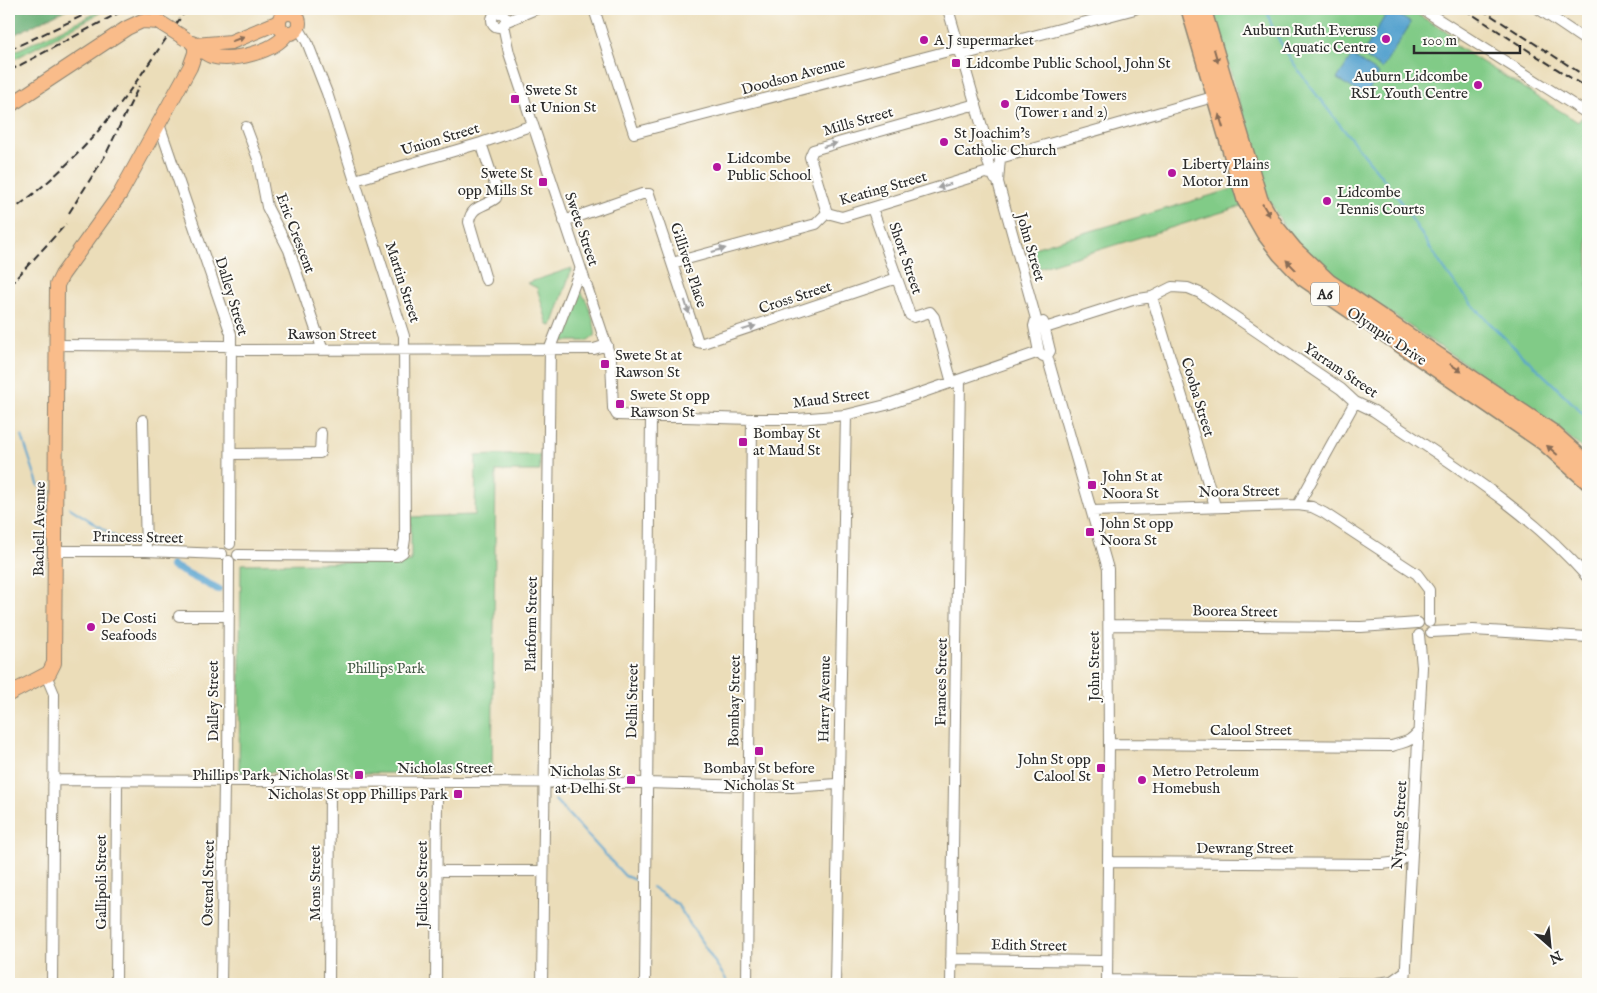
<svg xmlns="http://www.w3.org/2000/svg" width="1597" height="993" viewBox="0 0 1597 993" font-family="'IM FELL English',serif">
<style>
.green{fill:#81cb87;stroke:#567b59}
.forest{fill:#68af74;stroke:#4a6d50}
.water{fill:#57a3cf;stroke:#41677d}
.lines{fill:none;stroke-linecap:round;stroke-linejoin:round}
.stream{stroke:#57a3cf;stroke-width:2}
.canal{stroke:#57a3cf;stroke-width:8}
.minor-casing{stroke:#8b8472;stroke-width:12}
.major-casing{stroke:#8b8472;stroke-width:16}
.highway-casing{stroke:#8b8472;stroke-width:18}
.minor{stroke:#fff;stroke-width:10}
.major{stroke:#f9bc8a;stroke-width:14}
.highway{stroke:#f9bc8a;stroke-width:15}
.rail{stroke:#2b2b2b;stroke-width:2;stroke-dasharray:8 4;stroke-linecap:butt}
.major-bridge-casing{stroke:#8b8472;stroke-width:16;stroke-linecap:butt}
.major-bridge{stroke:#f9bc8a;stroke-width:14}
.oneway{fill:#886c56}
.oneway2{fill:#a0a0a0}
.poi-dot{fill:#b5179e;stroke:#fdfcf7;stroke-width:2}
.labels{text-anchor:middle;stroke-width:4;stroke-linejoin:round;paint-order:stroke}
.shield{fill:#fdfcf7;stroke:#6a6a68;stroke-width:1}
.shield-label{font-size:14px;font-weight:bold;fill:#2b2b2b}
.poi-label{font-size:15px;fill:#2b2b2b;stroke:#fdfcf7;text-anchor:start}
.street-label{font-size:15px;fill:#2b2b2b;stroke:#fdfcf7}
.park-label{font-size:15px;fill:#455b47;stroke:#fdfcf7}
</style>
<rect width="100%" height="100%" fill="#fdfcf7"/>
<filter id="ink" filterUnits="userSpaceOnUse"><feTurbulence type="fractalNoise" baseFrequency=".02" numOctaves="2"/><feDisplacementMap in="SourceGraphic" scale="10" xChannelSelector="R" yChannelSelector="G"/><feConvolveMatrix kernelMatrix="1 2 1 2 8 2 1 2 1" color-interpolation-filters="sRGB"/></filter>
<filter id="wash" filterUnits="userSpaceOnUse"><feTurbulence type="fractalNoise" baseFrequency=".0096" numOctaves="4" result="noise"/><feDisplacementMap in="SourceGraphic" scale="20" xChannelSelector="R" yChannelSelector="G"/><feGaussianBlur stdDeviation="1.12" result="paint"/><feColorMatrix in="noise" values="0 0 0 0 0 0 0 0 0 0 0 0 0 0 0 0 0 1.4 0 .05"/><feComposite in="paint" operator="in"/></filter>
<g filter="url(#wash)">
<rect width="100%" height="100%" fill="#ebddb9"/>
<path class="green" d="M1212,9H1408L1457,38L1453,44L1578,122L1582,117L1588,129V454L1554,424L1331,273L1304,250L1283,225L1266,194Z
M100,11V13L9,62V54Z
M1236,188L1242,206L1033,270L1027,250Z
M572,268L552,326L548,325L537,288L527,283Z
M578,290C586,293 597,327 595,336L588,341H563L560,335Z
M496,455H540V471H496L492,774L239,772L241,564L411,562V517L475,515L476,456Z"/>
<path class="forest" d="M22,9H67L9,37V15Z"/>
<path class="water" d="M1389,9L1411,23L1382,69L1362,55Z
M1352,56L1379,74L1365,96L1337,79Z"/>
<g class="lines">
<path class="stream" d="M1268,9C1265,43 1374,163 1398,198C1422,233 1443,273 1472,304C1508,345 1551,379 1588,419
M22,436L39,487
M70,508L127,544
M555,800L625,876L640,882
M652,887L677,904L729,984"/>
<path class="canal" d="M172,566L218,589"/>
</g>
</g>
<g filter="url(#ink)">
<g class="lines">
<defs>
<path id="minor" d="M594,9L634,133L960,48
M948,9L987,144L992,154
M1422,9L1588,114
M1539,9L1588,42
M492 20a7 7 0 1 1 14 0a7 7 0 1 1-14 0Z
M505,22L536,9
M503,25L509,53L611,359L613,408L617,415L752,419H798L846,415L886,405L1039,352
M962,55L1135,9
M159,124L231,334L230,544
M246,127L258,159L267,207L289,250L322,348
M481,143L497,191L496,198C485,207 471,205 469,222L486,280
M992,154L987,160L995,179
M1000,158L1220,95
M1000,158L998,182L1036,319
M355,180L481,143L533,125
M872,208L910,315L914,317L930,312L934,317L952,383
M827,213L810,157L813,150L976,104
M827,213L842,217L985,173L991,174
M564,221L642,194H649L698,342L703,343L897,278
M672,263L816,224L827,213
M1152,297L1215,506
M1036,319L1034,326L1039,352L1043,356
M1043,322L1050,351L1047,356
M1045,328L1133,300L1152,297L1172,287L1188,288L1200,293L1341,389L1355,402L1374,411C1449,462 1528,509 1588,578
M56,345L225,346L238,350L594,349L607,345
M1047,356L1108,569L1109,744L1107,984
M143,420L146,551
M231,454L320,453L321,433
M1298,505L1312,507L1324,513L1417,574L1429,590V622
M1092,511L1298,505L1355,402
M54,551H146L222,554
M238,555L397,556L403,552L405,539L404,336L327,93L307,42L298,27
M179,616H229
M1109,625L1361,627L1418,623
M1431,632L1473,630L1588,637
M46,675L54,694L52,984
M1109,744L1392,746C1406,741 1408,744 1419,731
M53,780L646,783L791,787L837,784
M228,781L229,561
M1108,862L1382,864L1399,862L1413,849
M437,871H543
M951,959L1107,961
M1107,980L1383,984
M1377,983L1392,981L1406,971
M116,984L117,780
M221,984L224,781
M329,984L330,781
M436,984L437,783
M542,984L550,348L580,270
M645,984L651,417
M747,984L752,419
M835,984L846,415
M951,984L960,380
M1405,984L1422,667L1419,635"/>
<path id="major" d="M279 23a10 10 0 1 1 20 0a10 10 0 1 1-20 0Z
M192,43C199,47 203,53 211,56C232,62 275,52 287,33
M195,45L231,42L279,22
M9,106L127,28L142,21L159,22
M9,694L49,673L54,663L57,285L62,275L120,194L190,67L195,53V45"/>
<path id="highway" d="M1189,9L1245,200L1264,233L1280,254L1303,278L1543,442L1588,482
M1203,9L1260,200L1276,227L1294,249L1329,282L1552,432L1588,464"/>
</defs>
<use href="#minor" class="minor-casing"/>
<use href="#major" class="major-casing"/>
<use href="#highway" class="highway-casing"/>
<use href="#minor" class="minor"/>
<use href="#major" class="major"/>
<use href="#highway" class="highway"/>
<path class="rail" d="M1464,9L1588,89
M1481,9L1588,78
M9,50L97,9
M9,71L126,9
M9,213C44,187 76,158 104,124C134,88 159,47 187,9
M69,213L105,156L139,86
M9,286L66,224"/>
<defs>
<path id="major-bridge" d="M159,22L186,39"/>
</defs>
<use href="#major-bridge" class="major-bridge-casing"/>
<use href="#major-bridge" class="major-bridge"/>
</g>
<defs><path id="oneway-solid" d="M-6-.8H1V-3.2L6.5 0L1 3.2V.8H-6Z" transform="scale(1.25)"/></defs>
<g class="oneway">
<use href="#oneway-solid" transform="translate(238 39) rotate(-21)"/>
<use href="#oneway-solid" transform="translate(1216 56) rotate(74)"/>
<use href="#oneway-solid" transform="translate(1221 121) rotate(-107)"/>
<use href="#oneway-solid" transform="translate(1266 210) rotate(59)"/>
<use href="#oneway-solid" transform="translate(1291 265) rotate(-134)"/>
<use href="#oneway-solid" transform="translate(1456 368) rotate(34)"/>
<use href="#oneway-solid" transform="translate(1552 450) rotate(-139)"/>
</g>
<g class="oneway2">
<use href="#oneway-solid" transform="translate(830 145) rotate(-16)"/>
<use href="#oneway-solid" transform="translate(944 186) rotate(163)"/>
<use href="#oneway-solid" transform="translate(719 250) rotate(-15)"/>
<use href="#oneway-solid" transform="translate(687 307) rotate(72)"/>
<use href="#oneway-solid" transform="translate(749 328) rotate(-18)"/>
</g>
</g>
<g class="poi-dot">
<circle cx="1386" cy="39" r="5"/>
<circle cx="924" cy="40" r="5"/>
<rect x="951" y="58" width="10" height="10" rx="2.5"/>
<circle cx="1478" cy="85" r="5"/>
<rect x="510" y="94" width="10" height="10" rx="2.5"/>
<circle cx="1005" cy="104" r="5"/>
<circle cx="944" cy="142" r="5"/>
<circle cx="717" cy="167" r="5"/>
<circle cx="1172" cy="173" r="5"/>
<rect x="538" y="177" width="10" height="10" rx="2.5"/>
<circle cx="1327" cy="201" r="5"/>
<rect x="600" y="359" width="10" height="10" rx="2.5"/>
<rect x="615" y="399" width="10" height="10" rx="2.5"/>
<rect x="738" y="437" width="10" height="10" rx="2.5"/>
<rect x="1087" y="480" width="10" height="10" rx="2.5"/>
<rect x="1085" y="527" width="10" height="10" rx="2.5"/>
<circle cx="91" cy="627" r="5"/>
<rect x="754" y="746" width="10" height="10" rx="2.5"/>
<rect x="1096" y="763" width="10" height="10" rx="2.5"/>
<rect x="354" y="770" width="10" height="10" rx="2.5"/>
<rect x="626" y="775" width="10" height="10" rx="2.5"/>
<circle cx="1142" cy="780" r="5"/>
<rect x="453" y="789" width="10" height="10" rx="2.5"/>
</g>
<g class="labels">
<rect class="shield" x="1311" y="282.5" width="28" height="23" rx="4"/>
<g class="shield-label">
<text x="1325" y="299">A6</text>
</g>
<g class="poi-label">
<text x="1376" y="35" text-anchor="end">Auburn Ruth Everuss<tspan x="1376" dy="17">Aquatic Centre</tspan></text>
<text x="934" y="45">A J supermarket</text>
<text x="966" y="68">Lidcombe Public School, John St</text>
<text x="1468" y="81" text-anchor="end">Auburn Lidcombe<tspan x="1468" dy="17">RSL Youth Centre</tspan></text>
<text x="525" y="95">Swete St<tspan x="525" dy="17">at Union St</tspan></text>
<text x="1015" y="100">Lidcombe Towers<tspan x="1015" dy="17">(Tower 1 and 2)</tspan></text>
<text x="954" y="138">St Joachim’s<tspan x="954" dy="17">Catholic Church</tspan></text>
<text x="727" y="163">Lidcombe<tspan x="727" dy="17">Public School</tspan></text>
<text x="1182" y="169">Liberty Plains<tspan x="1182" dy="17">Motor Inn</tspan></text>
<text x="533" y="178" text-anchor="end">Swete St<tspan x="533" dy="17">opp Mills St</tspan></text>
<text x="1337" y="197">Lidcombe<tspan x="1337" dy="17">Tennis Courts</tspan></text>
<text x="615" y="360">Swete St at<tspan x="615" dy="17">Rawson St</tspan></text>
<text x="630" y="400">Swete St opp<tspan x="630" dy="17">Rawson St</tspan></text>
<text x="753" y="438">Bombay St<tspan x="753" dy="17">at Maud St</tspan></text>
<text x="1102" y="481">John St at<tspan x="1102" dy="17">Noora St</tspan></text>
<text x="1100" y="528">John St opp<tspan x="1100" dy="17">Noora St</tspan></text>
<text x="101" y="623">De Costi<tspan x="101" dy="17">Seafoods</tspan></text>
<text x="1091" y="764" text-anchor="end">John St opp<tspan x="1091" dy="17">Calool St</tspan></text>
<text x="759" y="773" text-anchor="middle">Bombay St before<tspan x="759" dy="17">Nicholas St</tspan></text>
<text x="621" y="776" text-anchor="end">Nicholas St<tspan x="621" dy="17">at Delhi St</tspan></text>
<text x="1152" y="776">Metro Petroleum<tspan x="1152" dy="17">Homebush</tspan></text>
<text x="349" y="780" text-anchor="end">Phillips Park, Nicholas St</text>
<text x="448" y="799" text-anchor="end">Nicholas St opp Phillips Park</text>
</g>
<g class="street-label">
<text transform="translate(793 76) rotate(-15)" y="5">Doodson Avenue</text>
<text transform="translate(858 121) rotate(-16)" y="5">Mills Street</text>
<text transform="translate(440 139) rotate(-17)" y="5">Union Street</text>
<text transform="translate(883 188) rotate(-16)" y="5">Keating Street</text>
<text transform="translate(582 229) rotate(71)" y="5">Swete Street</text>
<text transform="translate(296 233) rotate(69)" y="5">Eric Crescent</text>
<text transform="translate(1031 247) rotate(74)" y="5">John Street</text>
<text transform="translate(906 258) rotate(71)" y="5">Short Street</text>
<text transform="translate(689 265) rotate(72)" y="5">Gillivers Place</text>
<text transform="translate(403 282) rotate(72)" y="5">Martin Street</text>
<text transform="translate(232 296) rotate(73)" y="5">Dalley Street</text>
<text transform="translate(795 297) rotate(-18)" y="5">Cross Street</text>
<text x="332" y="339">Rawson Street</text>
<text transform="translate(1387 336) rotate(34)" y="5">Olympic Drive</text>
<text transform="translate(1341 370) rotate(34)" y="5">Yarram Street</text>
<text transform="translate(1198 397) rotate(73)" y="5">Cooba Street</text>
<text transform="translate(831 398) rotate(-7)" y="5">Maud Street</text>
<text transform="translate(1239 491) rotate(-1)" y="5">Noora Street</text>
<text transform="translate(39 529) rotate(-89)" y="5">Bachell Avenue</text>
<text transform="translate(138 537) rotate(1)" y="5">Princess Street</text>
<text transform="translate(1235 611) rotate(1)" y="5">Boorea Street</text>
<text transform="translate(531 624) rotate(-89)" y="5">Platform Street</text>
<text transform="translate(1094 666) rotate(-90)" y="5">John Street</text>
<text transform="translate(941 682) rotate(-89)" y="5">Frances Street</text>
<text transform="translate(824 699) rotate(-89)" y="5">Harry Avenue</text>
<text transform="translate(213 701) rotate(-90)" y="5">Dalley Street</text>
<text transform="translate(632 701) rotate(-89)" y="5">Delhi Street</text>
<text transform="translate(734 701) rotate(-89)" y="5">Bombay Street</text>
<text x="1251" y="735">Calool Street</text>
<text x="445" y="773">Nicholas Street</text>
<text transform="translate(1399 825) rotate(-87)" y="5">Nyrang Street</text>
<text x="1245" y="853">Dewrang Street</text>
<text transform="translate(101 882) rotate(-90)" y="5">Gallipoli Street</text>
<text transform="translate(208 883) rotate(-89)" y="5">Ostend Street</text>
<text transform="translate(315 883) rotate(-90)" y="5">Mons Street</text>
<text transform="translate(422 884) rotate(-90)" y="5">Jellicoe Street</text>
<text transform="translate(1029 945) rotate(1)" y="5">Edith Street</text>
</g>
<g class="park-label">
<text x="386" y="673">Phillips Park</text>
</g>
</g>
<rect width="1597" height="993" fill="none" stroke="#fdfcf7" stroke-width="30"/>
<g transform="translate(1550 946) rotate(153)" stroke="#fdfcf7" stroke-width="4" paint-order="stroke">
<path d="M0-4L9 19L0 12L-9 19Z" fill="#2b2b2b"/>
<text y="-8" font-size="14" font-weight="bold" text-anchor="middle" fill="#2b2b2b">N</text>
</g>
<path d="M1414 45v8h106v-8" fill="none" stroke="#2b2b2b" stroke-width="2.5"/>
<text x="1422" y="45" font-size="15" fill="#2b2b2b" stroke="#fdfcf7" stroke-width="4" paint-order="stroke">100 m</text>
</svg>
